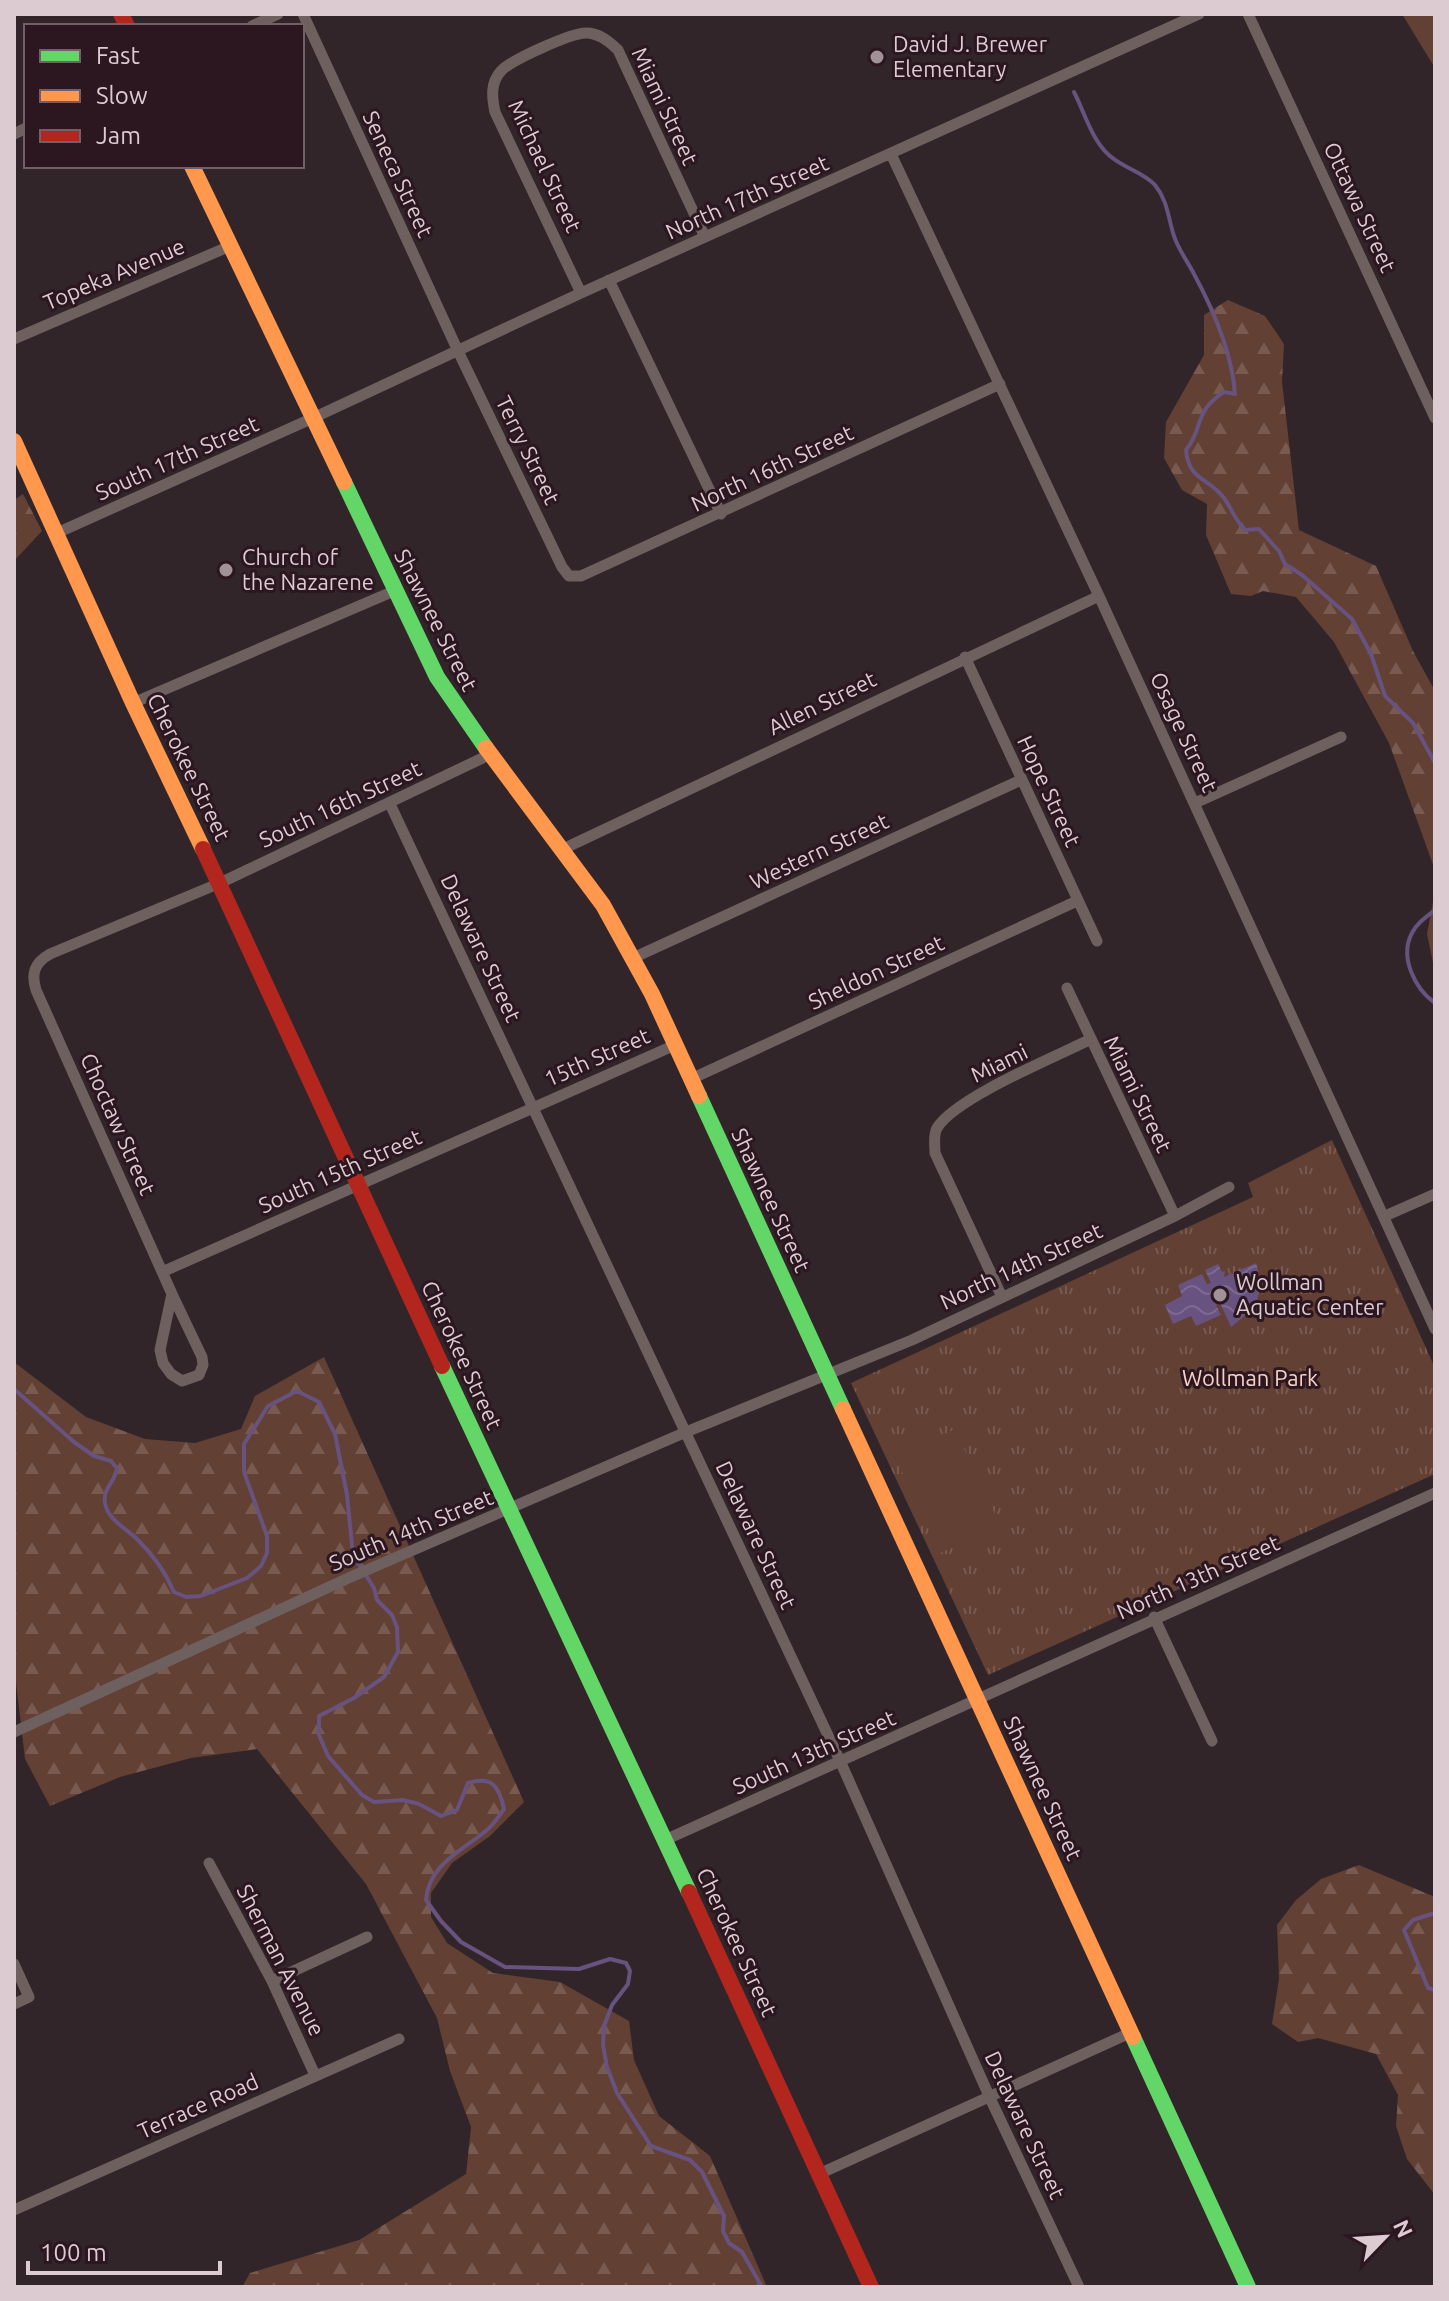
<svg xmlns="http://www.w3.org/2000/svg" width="1449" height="2301" viewBox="0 0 1449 2301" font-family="Ubuntu,sans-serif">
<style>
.grass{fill:url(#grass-tufts)}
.forest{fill:url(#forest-firs)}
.pitch{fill:#624033}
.water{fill:url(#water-waves)}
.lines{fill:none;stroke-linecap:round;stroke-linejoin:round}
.stream{stroke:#685280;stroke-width:4}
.street{stroke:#6f6060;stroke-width:11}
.fast{stroke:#63d668;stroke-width:16}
.slow{stroke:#ff974d;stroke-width:16}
.jam{stroke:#b3261e;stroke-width:16}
.poi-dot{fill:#a09297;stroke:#2c161f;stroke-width:3}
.labels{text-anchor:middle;stroke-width:6;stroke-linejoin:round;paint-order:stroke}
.poi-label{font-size:22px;fill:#dcccd2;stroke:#2c161f;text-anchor:start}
.street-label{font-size:22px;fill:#dcccd2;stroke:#2c161f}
.park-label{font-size:22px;fill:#f5d1c3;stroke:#2c161f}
</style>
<defs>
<pattern id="grass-tufts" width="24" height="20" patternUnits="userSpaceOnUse" patternTransform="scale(2)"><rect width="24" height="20" fill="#624033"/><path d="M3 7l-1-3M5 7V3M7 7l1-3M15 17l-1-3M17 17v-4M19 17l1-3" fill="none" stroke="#785a50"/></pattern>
<pattern id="forest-firs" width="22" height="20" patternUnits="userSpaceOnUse" patternTransform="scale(2)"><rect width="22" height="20" fill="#624033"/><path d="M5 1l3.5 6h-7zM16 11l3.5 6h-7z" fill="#785a50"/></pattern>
<pattern id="water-waves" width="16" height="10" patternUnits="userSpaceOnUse" patternTransform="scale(2)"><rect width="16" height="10" fill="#685280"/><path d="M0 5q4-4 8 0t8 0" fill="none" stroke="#7d6a91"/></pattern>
</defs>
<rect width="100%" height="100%" fill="#31252a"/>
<path class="grass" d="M1332,1140L1435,1368V1474L988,1675L851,1383L1253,1197L1248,1183Z"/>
<path class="forest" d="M1402,14H1435V68Z
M1228,300L1265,316L1284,344L1282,382L1299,530L1376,566L1413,651L1435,691V870L1389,743L1334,642L1296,597L1263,591L1251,596L1231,594L1206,535L1207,504L1182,490L1164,458L1166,422L1204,355V315Z
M23,494L42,531L14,561V500Z
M1435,891V972L1427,934Z
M324,1357L524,1802L490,1836L452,1863L431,1893V1917L447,1943L493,1973L560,1982L629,2021L634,2060L659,2116L710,2156L767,2287H242L250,2273L359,2240L466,2174L471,2127L450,2071L437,2018L366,1884L257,1749L191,1758L120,1777L50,1806L25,1759L14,1665V1362L86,1417L145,1439L195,1443L241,1429L255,1396Z
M1359,1865L1435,1897V2195L1407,2159L1396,2126L1398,2095L1376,2054L1318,2038L1298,2042L1272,2024L1279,1979L1277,1925L1296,1900L1321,1879Z"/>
<path class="pitch" d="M955,1429L1000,1525L940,1553L895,1457Z"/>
<path class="water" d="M1256,1263C1261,1278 1261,1291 1255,1306L1244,1300L1242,1303L1253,1309L1231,1327L1220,1303L1216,1305L1221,1315L1196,1326L1191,1316L1173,1324L1165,1305L1182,1296L1178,1285L1202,1274L1207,1284L1211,1283L1205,1270L1218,1264L1222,1272L1225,1271L1224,1277Z"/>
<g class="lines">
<path class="stream" d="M1074,92C1085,113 1093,145 1114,159C1127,169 1144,173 1155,185C1168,201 1168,218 1174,236C1178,249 1188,262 1194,274C1214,311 1232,352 1235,394L1224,392C1193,412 1204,428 1186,450C1189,481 1208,477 1224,498C1232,509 1235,520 1245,530L1259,529L1279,551L1285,564L1302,575L1352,619L1371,654L1385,696L1413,723L1435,763
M1435,910C1426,917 1417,923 1412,933C1399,957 1415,989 1435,1003
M14,1389L74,1442L94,1456L111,1461L117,1468C116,1481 102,1489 105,1503C107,1519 127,1529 138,1540C153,1555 166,1573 174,1592L186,1597L201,1596L247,1578L261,1566L267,1553V1536L244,1472V1444L268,1406L297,1391L319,1402L335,1434L347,1495L353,1555L374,1588L377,1600L392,1615L397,1627L398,1652L384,1677L354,1698L319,1716V1735L328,1756L362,1795L374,1802L403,1800L419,1804L441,1816L457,1810L468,1783C491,1776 499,1785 504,1809C499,1816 495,1823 488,1829C463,1851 429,1863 426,1900L441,1921L461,1942L505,1967L579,1969L610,1959L626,1963L630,1971L628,1984L612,2005L604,2026L603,2045L607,2067L617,2093L651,2146L690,2160L702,2172L724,2216L723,2231L729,2243L742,2252L762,2287
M1435,1913L1413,1920L1404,1930L1428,1988L1435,1990"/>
<path class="street" d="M303,14L458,351L562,567L569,576H581L1000,384
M1248,14L1435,418
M252,26L278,14
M14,134L26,128
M891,154L1099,596L1435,1329
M609,280L721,514
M581,293L495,112C492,98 490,83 501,71C511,60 571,33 586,33C599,33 609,41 618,50L705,237
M14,339L230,246
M57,533L313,418L581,293L1199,14
M965,657L1097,941
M133,703L394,591
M1195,803L1341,737
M390,804L841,1763L990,2098L1079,2287
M563,849L1099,596
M633,958L1021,780
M1067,988L1175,1216
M691,1079L1077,901
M1385,1216L1435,1194
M162,1272L675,1045
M172,1294L202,1357L203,1365L199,1375L182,1381L171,1374L163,1363L160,1350L172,1294L36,990C31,974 34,963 50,954L220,883L491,754
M1002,1297L935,1153C935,1145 933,1135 937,1128C955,1098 1055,1057 1089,1040
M1154,1617L1212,1741
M14,1732L353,1576L686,1432L912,1340L1175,1216L1229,1187
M665,1840L1435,1493
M209,1863L272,1981L315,2075
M14,1964L29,1997L14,2004
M272,1981L367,1937
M819,2174L1132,2032
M14,2210L399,2039"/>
<path class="fast" d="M344,482L437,677L486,748
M699,1096L843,1409
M442,1366L689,1892
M1133,2037L1248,2287"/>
<path class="slow" d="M192,166L344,482
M14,441L133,703L203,849
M486,748L603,905L652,994L699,1096
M843,1409L1133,2037"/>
<path class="jam" d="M121,14L127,26
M203,849L442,1366
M689,1892L871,2287"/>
</g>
<g class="poi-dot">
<circle cx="877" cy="57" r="8"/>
<circle cx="226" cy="570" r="8"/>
<circle cx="1220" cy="1295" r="8"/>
</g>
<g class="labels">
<g class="poi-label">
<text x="893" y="52">David J. Brewer<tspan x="893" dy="25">Elementary</tspan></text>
<text x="242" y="565">Church of<tspan x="242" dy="25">the Nazarene</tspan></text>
<text x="1236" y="1290">Wollman<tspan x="1236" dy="25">Aquatic Center</tspan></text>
</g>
<g class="street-label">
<text transform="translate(665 106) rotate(65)" y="8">Miami Street</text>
<text transform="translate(545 166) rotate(65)" y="8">Michael Street</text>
<text transform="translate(398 174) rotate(65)" y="8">Seneca Street</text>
<text transform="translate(747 197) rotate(-24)" y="8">North 17th Street</text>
<text transform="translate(1360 207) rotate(65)" y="8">Ottawa Street</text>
<text transform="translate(114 274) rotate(-23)" y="8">Topeka Avenue</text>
<text transform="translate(528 450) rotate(64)" y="8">Terry Street</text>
<text transform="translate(177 458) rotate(-24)" y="8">South 17th Street</text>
<text transform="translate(772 468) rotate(-25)" y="8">North 16th Street</text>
<text transform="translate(436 620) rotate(63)" y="8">Shawnee Street</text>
<text transform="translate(822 703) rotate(-26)" y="8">Allen Street</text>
<text transform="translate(1184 732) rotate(65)" y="8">Osage Street</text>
<text transform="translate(189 767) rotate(64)" y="8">Cherokee Street</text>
<text transform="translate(1049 791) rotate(65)" y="8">Hope Street</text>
<text transform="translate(340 804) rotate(-25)" y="8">South 16th Street</text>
<text transform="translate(819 851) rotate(-25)" y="8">Western Street</text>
<text transform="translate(481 948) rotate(65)" y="8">Delaware Street</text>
<text transform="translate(876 972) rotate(-25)" y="8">Sheldon Street</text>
<text transform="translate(597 1057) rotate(-24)" y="8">15th Street</text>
<text transform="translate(999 1063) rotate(-26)" y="8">Miami</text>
<text transform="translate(1138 1094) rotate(64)" y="8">Miami Street</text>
<text transform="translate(118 1124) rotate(66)" y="8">Choctaw Street</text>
<text transform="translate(340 1171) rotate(-24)" y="8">South 15th Street</text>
<text transform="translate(771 1200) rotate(65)" y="8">Shawnee Street</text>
<text transform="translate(1021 1266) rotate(-25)" y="8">North 14th Street</text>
<text transform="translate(462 1355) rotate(65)" y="8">Cherokee Street</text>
<text transform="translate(411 1530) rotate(-23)" y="8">South 14th Street</text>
<text transform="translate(756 1535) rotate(65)" y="8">Delaware Street</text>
<text transform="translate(1198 1577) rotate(-24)" y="8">North 13th Street</text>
<text transform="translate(814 1752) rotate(-24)" y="8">South 13th Street</text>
<text transform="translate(1043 1788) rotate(65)" y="8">Shawnee Street</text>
<text transform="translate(737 1942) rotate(65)" y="8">Cherokee Street</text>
<text transform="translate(281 1960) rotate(63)" y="8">Sherman Avenue</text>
<text transform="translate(198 2106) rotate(-24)" y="8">Terrace Road</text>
<text transform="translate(1025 2125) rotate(65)" y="8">Delaware Street</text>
</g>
<g class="park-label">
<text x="1250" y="1386">Wollman Park</text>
</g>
</g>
<rect width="1449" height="2301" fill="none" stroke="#dcccd2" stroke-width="32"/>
<rect x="24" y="24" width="280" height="144" fill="#2c161f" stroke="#725f67" stroke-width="2"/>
<rect x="40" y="50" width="40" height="12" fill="#63d668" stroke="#725f67" stroke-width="2"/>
<text x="96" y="64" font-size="24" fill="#dcccd2">Fast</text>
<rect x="40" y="90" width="40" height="12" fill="#ff974d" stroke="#725f67" stroke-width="2"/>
<text x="96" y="104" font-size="24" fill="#dcccd2">Slow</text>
<rect x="40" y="130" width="40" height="12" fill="#b3261e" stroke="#725f67" stroke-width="2"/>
<text x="96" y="144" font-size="24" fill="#dcccd2">Jam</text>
<g transform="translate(1385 2237) rotate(65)" stroke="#2c161f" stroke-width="6" paint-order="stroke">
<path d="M0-6L14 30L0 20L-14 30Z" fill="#dcccd2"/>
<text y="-12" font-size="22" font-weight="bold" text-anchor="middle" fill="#dcccd2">N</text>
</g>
<path d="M28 2261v12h192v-12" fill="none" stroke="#dcccd2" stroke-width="4"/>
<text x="40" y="2261" font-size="24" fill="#dcccd2" stroke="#2c161f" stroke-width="6" paint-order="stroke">100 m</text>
</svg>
